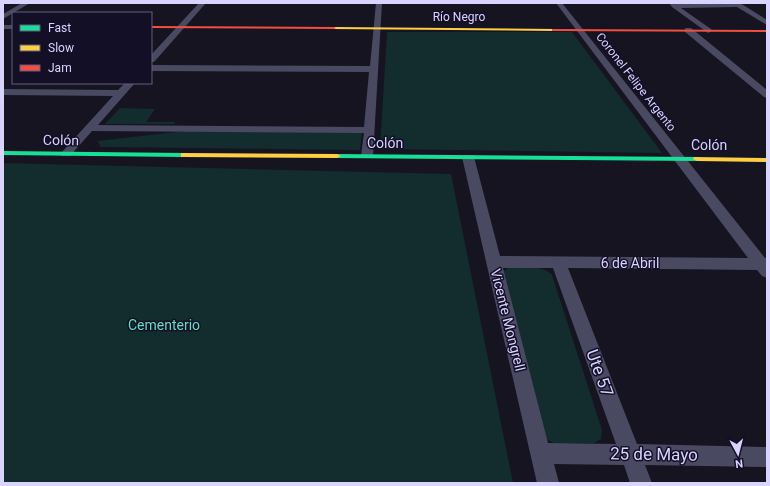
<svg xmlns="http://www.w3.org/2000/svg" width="770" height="486" viewBox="0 0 770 486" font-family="Roboto,sans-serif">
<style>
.green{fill:#132c2d}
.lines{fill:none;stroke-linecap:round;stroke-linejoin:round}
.street{fill:#4a4962;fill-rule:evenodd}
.fast{fill:#16e098;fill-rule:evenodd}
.slow{fill:#ffcf43;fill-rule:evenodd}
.jam{fill:#f24e42;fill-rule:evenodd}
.labels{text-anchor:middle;stroke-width:3;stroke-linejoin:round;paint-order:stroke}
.far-street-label{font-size:12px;fill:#d9d4ff;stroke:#130f26}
.street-label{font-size:14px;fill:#d9d4ff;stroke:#130f26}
.park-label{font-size:14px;fill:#5fe0c0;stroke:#130f26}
.near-street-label{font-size:17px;fill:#d9d4ff;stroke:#130f26}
</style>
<rect width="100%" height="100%" fill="#161421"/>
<path class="green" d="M387,32H572L662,153L380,149Z
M120,108L155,109L146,122H175L174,124H105Z
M185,131L362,132L360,150L101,147L97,141Z
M3,163L451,174L513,483H3Z
M508,268C522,268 542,264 552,275L602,430L601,439L594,443H554L544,438L503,272Z"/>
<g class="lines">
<path class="street" d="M22,3H30L3,19V14Z
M199,3H206L154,62H151V55Z
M376,3H382L373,156L371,158H363L361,156L364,133L92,131L70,156H62L60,154L62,152L113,96L3,95V89L118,90L125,83H135L98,125L364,127L369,72L151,71V65L370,66Z
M556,3H562L765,258H767V278L762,276L757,270L568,268L637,444L767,447V467L645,465L652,483H630L624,465L554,464L559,483H537L462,157L464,155H472L474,157L500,256L748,258ZM503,268H553L616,444L548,443Z
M669,3H740L767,20V25L737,7L681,8L711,29L712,31L708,33L672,7Z
M3,25H13V29H3Z
M685,28H691L767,90V98L764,97L685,32Z"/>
<path class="fast" d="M3,151L184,153L188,155L184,157L3,155Z
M334,154L697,157L701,159L697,161L337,158H334Z"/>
<path class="slow" d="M334,27L554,29L556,30L554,31L332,29V28Z
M181,153L337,154L341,156L337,158L184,157H181Z
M694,157L767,158V162L697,161L693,159Z"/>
<path class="jam" d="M151,26L334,27L336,28L334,29L151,28Z
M554,29L767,30V32L552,31V29Z"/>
</g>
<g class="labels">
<g class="far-street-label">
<text x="459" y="21">Río Negro</text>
<text transform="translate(636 82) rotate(52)" y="4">Coronel Felipe Argento</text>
</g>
<g class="street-label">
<text transform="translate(61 140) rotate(1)" y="5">Colón</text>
<text x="385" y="148">Colón</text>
<text x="709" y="150">Colón</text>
<text x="630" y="268">6 de Abril</text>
<text transform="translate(508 320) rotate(76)" y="5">Vicente Mongrell</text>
</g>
<g class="park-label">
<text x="164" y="330">Cementerio</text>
</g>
<g class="near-street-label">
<text transform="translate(600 373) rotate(70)" y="6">Ute 57</text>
<text transform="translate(654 454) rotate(1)" y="6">25 de Mayo</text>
</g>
</g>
<rect width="770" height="486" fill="none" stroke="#d9d4ff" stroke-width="8"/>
<rect x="12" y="12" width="140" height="72" fill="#130f26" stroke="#625e7d"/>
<rect x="20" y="25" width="20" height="6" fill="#16e098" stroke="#625e7d"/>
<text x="48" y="32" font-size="12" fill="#d9d4ff">Fast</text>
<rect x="20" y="45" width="20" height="6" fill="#ffcf43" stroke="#625e7d"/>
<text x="48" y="52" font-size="12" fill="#d9d4ff">Slow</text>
<rect x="20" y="65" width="20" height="6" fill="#f24e42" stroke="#625e7d"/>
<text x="48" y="72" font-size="12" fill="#d9d4ff">Jam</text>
<g transform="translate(738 454) rotate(173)" stroke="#130f26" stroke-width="3" paint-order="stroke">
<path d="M0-3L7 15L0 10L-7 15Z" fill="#d9d4ff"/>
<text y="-6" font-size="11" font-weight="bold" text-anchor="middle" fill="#d9d4ff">N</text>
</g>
</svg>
